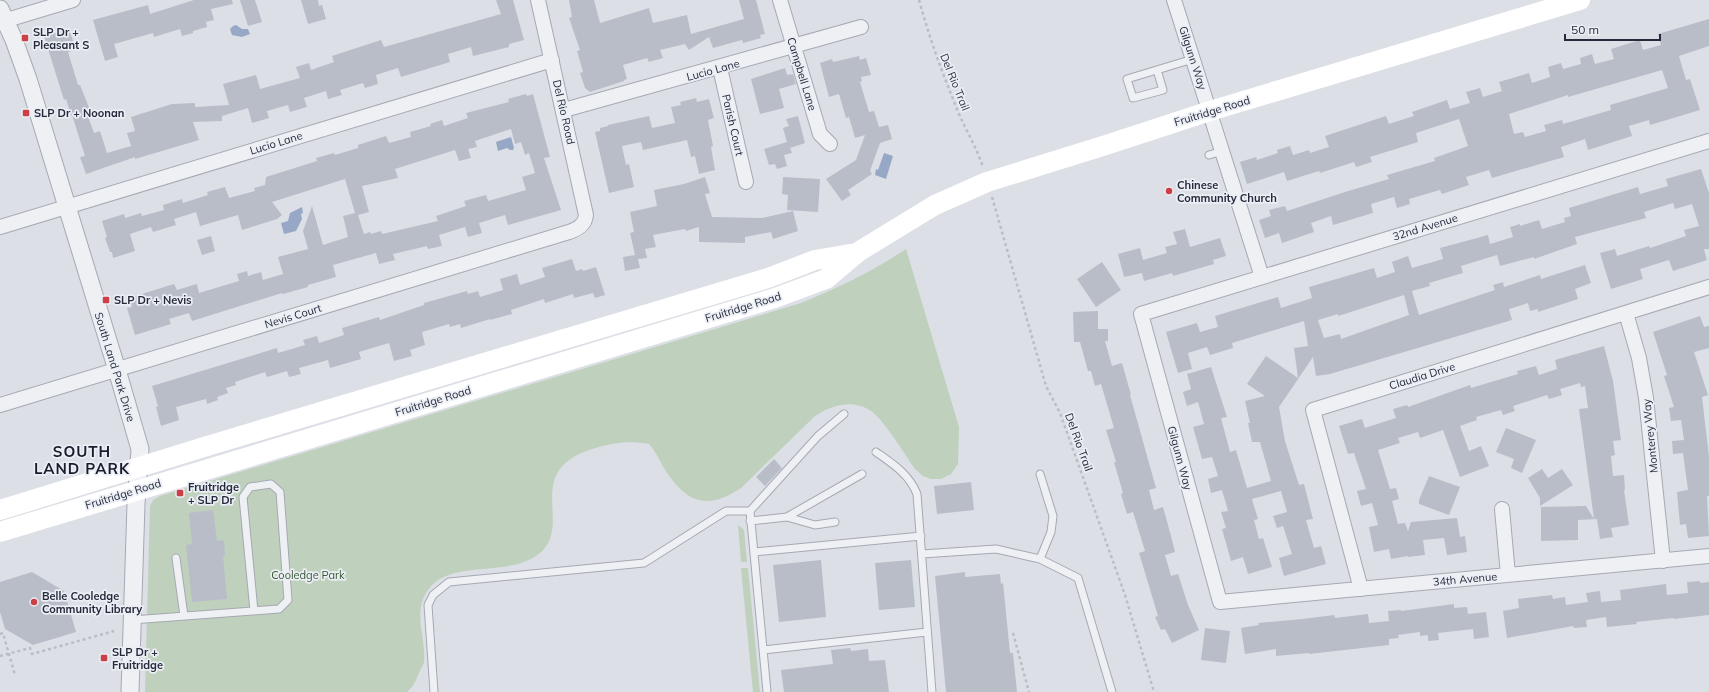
<svg xmlns="http://www.w3.org/2000/svg" width="1709" height="692" viewBox="0 0 1709 692" font-family="Mulish,sans-serif">
<style>
.green{fill:#bfd0bd}
.water{fill:#96a8c6}
.building{fill:#b9bdc8;fill-rule:evenodd}
.lines{fill:none;stroke-linecap:round;stroke-linejoin:round}
.service-casing{stroke:#a5a9b3;stroke-width:9}
.minor-casing{stroke:#a5a9b3;stroke-width:16}
.tertiary-casing{stroke:#a5a9b3;stroke-width:19}
.path{stroke:#babdc4;stroke-width:2.5;stroke-dasharray:3 3;stroke-linecap:butt}
.service{stroke:#eef0f4;stroke-width:7}
.minor{stroke:#eef0f4;stroke-width:14}
.tertiary{stroke:#eef0f4;stroke-width:17}
.secondary{stroke:#fff;stroke-width:20}
.poi-dot{fill:#cc4045;stroke:#ebeef4;stroke-width:1.5}
.labels{text-anchor:middle;stroke-width:3.5;stroke-linejoin:round;paint-order:stroke}
.poi-label{font-size:11px;font-weight:bold;fill:#262b3c;stroke:#ebeef4;text-anchor:start}
.street-label{font-size:11px;fill:#262b3c;stroke:#ebeef4}
.park-label{font-size:11px;fill:#365733;stroke:#ebeef4}
.district-label{font-size:15px;font-weight:bold;letter-spacing:1px;fill:#181d2c;stroke:#ebeef4}
</style>
<rect width="100%" height="100%" fill="#dcdfe6"/>
<path class="green" d="M906,249L959,427L958,464L951,474L941,479H931L923,476L915,469C905,455 882,416 868,409C851,399 828,406 814,417L741,488C709,509 689,505 667,473C661,464 657,453 649,444C629,440 612,443 592,449C521,472 574,524 540,553C509,579 450,558 428,590C412,612 426,636 424,661C424,665 420,670 418,675C416,681 412,688 407,692H145L150,506L153,500L160,496L801,303C838,288 873,271 906,249Z
M738,525L744,530L747,562H741Z
M741,568H748L760,692H753Z"/>
<path class="water" d="M236,25L242,29H248L250,34L242,37L232,35L230,29L233,26Z
M511,137L514,148L513,150H510L507,148L498,151L496,142Z
M884,153L893,156L886,179L875,175L876,169L878,170Z
M302,207L303,213L301,214L302,219L296,231L284,234L281,223L288,221L290,213Z"/>
<path class="building" d="M194,0H232L233,4L211,9L214,20L206,22L207,27L193,31V33L182,36L180,29L154,37L153,33L114,44L118,57L105,61L93,20L148,5L150,14Z
M240,0H255L262,22L248,26Z
M301,0H318L319,6L322,5L326,19L308,24Z
M496,0H513L524,40L509,44V47L473,56L471,47L448,54L450,62L401,77L398,68L376,75L378,84L365,88L363,83L340,90L342,95L328,99L326,91L304,98L307,107L290,112L288,105L267,111L269,118L252,123L248,108L222,116V121L193,122L199,140L135,159V157L86,174L80,157L85,156L72,115H71L66,99L64,100L44,36L65,30L66,33L70,32L76,50L68,52L78,85H80L90,110L86,111L94,133L100,131L107,153L131,146L127,133L135,131L131,117L172,104L195,103V107L229,105L223,84L256,75L260,89L300,78L296,67L309,63L311,70L334,62L332,56L381,40L384,47L501,14Z
M569,0H594L600,23L649,8L653,23L687,15L691,34L744,19L739,0H756L765,34L760,35L761,38L743,43L742,40L713,48L709,37L689,50L685,44L660,50L663,58L649,62L647,58L623,65L627,79L624,80V81L590,92L585,88L580,73L583,72L577,51L580,50L569,18L572,17Z
M1709,19V46L1679,56L1686,80L1690,79L1700,110L1650,125L1649,120L1629,126L1632,136L1588,150L1585,139L1561,147L1564,157L1492,178L1489,170L1466,177L1469,185L1442,194L1440,190L1409,199L1410,204L1397,208L1394,197L1371,204L1373,213L1333,225L1331,216L1311,223L1314,232L1282,243L1279,233L1265,238L1259,220L1271,216L1269,210L1285,206L1287,211L1345,192L1389,179L1387,175L1435,161L1434,158L1468,146L1459,119L1416,133L1418,142L1370,157L1372,162L1356,167L1354,162L1320,173L1319,171L1287,181L1284,172L1247,184L1240,162L1256,157L1257,160L1278,153L1277,150L1290,146L1293,155L1309,150L1310,153L1329,147L1325,136L1386,116L1389,124L1414,116L1412,112L1447,100L1450,109L1470,103L1466,92L1480,88L1483,97L1502,91L1499,82L1529,73L1532,83L1550,77L1548,67L1561,63L1563,69L1581,64L1580,58L1592,54L1595,64L1614,59L1611,49L1640,40L1643,50L1661,45L1658,34ZM1662,70L1668,88L1610,105L1611,110L1563,124L1562,120L1544,125L1546,131L1525,137L1523,132L1514,134L1509,114L1568,95V97Z
M859,56L860,60L866,58L871,75L861,77L862,81L860,82L869,112L874,111L879,127L888,125L892,139L880,143L870,171L872,174L848,190L851,195L842,201L826,179L856,160L865,135L855,138L849,117L846,118L839,94L829,97L820,63L832,59L833,62Z
M785,68L787,75L793,74L796,84L779,89L784,108L760,114L751,79Z
M526,94L527,96L533,94L550,157L544,158L561,210L508,225L505,215L479,223L482,233L468,237L465,227L439,235L442,246L428,249L427,246L393,254L395,260L379,264L376,253L358,258L333,265L336,277L308,285V287L283,294L282,293L192,321L189,313L169,319L171,324L135,335L127,308L132,307L129,298L174,284L177,290L197,284L199,293L239,281L237,274L247,271L248,276L261,272L263,280L283,274L278,257L308,249L303,231L312,206L323,245L348,237L343,216L355,213L345,179L272,202L282,215L277,219L242,230L238,215L200,226L196,212L174,219L176,225L153,232L151,227L130,234L135,251L113,258L112,252H110L105,238L107,237L102,221L124,214L125,218L141,213L142,216L164,210L163,205L182,199L183,203L208,195L207,192L225,187L229,198L255,191L254,188L265,185L266,177L317,161L316,158L334,153L335,155L358,148V145L386,136L389,143L411,137L410,132L431,126L430,124L442,120L444,126L468,118L466,113L509,102L508,99ZM511,129L515,144L521,142L525,155L529,153L535,173L522,177L526,190L488,201L486,195L464,201L466,206L436,216L438,221L382,234L381,231L371,234L370,232L364,234L358,215L369,212L362,186L398,178L395,169L455,150L459,161L471,158L468,149L477,147L475,141Z
M696,98L697,102L709,99L714,118L708,120L713,146L711,147L715,170L699,174L695,156L691,157L687,140L643,150L641,142L622,146L626,165L629,164L634,187L609,193L595,132L600,131V128L608,126V125L649,116L652,128L675,123L671,107L681,105L680,102Z
M798,116L805,143L790,148L792,153L784,155L787,166L777,169L775,164L769,165L764,149L787,142L783,128L789,126L786,119Z
M1701,169L1709,193V249H1704L1707,260L1673,271L1669,260L1640,269L1643,279L1611,289L1600,253L1615,249L1617,256L1649,246L1650,248L1686,236L1684,230L1699,226L1692,204L1675,209L1673,203L1644,212L1646,218L1575,237L1577,244L1534,259V257L1500,266L1497,255L1461,266L1463,273L1429,283L1430,286L1412,291L1419,315L1495,290L1493,285L1503,282L1504,287L1540,275L1541,279L1585,265L1591,283L1575,289L1578,299L1538,312V309L1530,311L1528,303L1509,309L1512,320L1330,374L1316,376L1313,357L1279,407L1285,441L1299,485L1304,484L1313,519L1306,520L1314,548L1321,546L1326,564L1284,576L1279,558L1292,554L1283,526L1277,528L1273,516L1287,512L1281,491L1252,499L1258,519L1254,520L1259,539L1263,538L1272,567L1248,574L1243,557L1231,561L1222,529L1226,528L1221,512L1228,511L1222,490L1211,493L1208,479L1218,476L1212,457L1202,459L1193,427L1204,424L1198,402L1187,406L1183,392L1191,389L1187,374L1211,367L1227,417L1221,418L1230,452L1236,450L1247,488L1271,481L1260,442H1252L1248,423H1250L1245,401L1265,396L1247,384L1266,356L1298,378L1294,348L1308,346L1304,321L1232,343L1233,348L1210,355L1207,347L1188,353L1192,369L1178,373L1166,332L1197,323L1200,332L1218,327L1215,316L1278,297L1281,308L1312,298L1309,287L1374,268L1377,278L1395,272L1392,262L1408,256L1412,268L1443,259L1440,248L1488,235L1490,244L1513,237L1510,227L1520,224V226L1539,220L1542,229L1565,222L1564,218L1571,216L1569,208L1638,187L1640,194L1668,186L1666,179ZM1404,295L1409,315L1341,339L1340,334L1324,338L1318,320L1338,314V316Z
M705,177L710,193L705,194L712,217L762,218L793,211L798,231L773,239L771,232L745,237V243L699,242V227L686,231L685,229L653,235L656,247L645,249L647,258L638,259L640,268L625,271L623,257L635,255L630,233L634,232L630,212L657,206L654,190L684,184Z
M783,177L820,179L818,212L787,210L788,195L782,194Z
M1185,229L1190,247L1220,238L1226,256L1213,260L1214,264L1173,276L1172,273L1144,281L1142,273L1124,277L1118,254L1140,248L1143,260L1167,253L1165,247L1177,244L1173,232Z
M211,236L215,251L202,255L197,240Z
M572,259L576,271L582,269L583,271L596,267L605,295L595,298L593,293L574,298L573,294L545,303L544,299L511,310L512,314L490,320V319L461,328L460,324L450,327L449,324L422,332L425,345L410,350L412,356L394,361L389,343L359,352L361,359L330,368L328,360L299,368L301,374L289,377L287,371L267,377L265,372L235,382L236,385L226,388L228,393L217,397L218,400L207,404L206,399L176,407L179,420L161,426L156,407L158,406L152,386L277,348L278,353L305,345L303,340L317,336L319,343L344,335L342,328L379,317L380,320L424,305V303L467,291L468,294L478,291L480,297L503,290L500,279L517,274L520,285L545,277L542,268Z
M1102,262L1121,290L1096,307L1077,279Z
M1098,311V329H1108V341H1105L1112,366L1122,363L1126,377L1131,395H1130L1156,488L1149,490L1154,510L1163,507L1171,536L1175,552L1165,555L1171,576L1178,574L1188,605L1199,630L1172,643L1165,629L1161,630L1155,617L1158,616L1139,553L1145,551L1133,512L1127,514L1121,494L1123,493L1114,462H1116L1106,430L1114,428L1101,384L1095,386L1091,371H1088L1080,342H1074L1073,312Z
M1700,316L1704,327L1709,326V348L1694,352L1708,395L1702,397L1709,457V496H1707L1709,536L1688,538L1686,524L1680,525L1677,492L1688,490L1683,453L1673,454L1672,441L1684,440L1681,420L1671,421L1669,408L1674,407L1664,376L1667,375L1653,332Z
M1604,346L1613,381L1621,440L1613,441L1615,455L1611,456L1613,476L1624,475L1625,490H1624L1629,525L1611,528L1613,537L1600,539L1597,519L1578,520V540L1541,541V507L1586,506L1594,519L1579,409L1588,408L1585,386L1581,387L1580,383L1560,389L1562,395L1549,399L1547,395L1513,406L1515,411L1503,415L1501,410L1476,417L1477,420L1460,426L1469,451L1481,446L1489,466L1460,477L1443,430L1420,438L1418,432L1398,438L1400,443L1378,450L1390,489L1396,488L1399,499L1392,501L1398,524L1405,523L1408,531L1411,522L1457,518L1460,537L1465,536L1467,552L1447,555L1444,538L1423,540L1425,555L1408,557V556L1391,559L1389,549L1374,552L1369,527L1378,525L1372,503L1361,506L1357,491L1366,489L1354,453L1348,454L1339,426L1362,419L1365,428L1396,418L1393,409L1407,405L1408,407L1470,385L1471,388L1518,374L1517,371L1536,366L1539,375L1557,369L1555,360Z
M1506,428L1536,440L1522,473L1511,468L1514,459L1496,452Z
M774,459L782,468L765,486L756,477Z
M1542,469L1548,478L1562,469L1573,485L1540,506V498L1528,478Z
M1429,476L1460,487L1449,515L1419,504V500Z
M971,482L974,510L937,514L934,486Z
M213,510L217,541L224,540L225,556H223L227,599L192,602L186,545L192,544L189,513Z
M821,560L826,617L779,622L773,565Z
M911,560L915,607L879,610L875,563Z
M32,572L64,591L76,632L33,645L5,629L0,612V582Z
M965,572V577L1000,574L1001,584L1003,583L1010,653H1013L1017,692H946L935,576Z
M1700,581V583L1709,582V615L1674,619V618L1636,622L1637,624L1607,627L1606,617L1586,620L1587,627L1574,628L1573,626L1507,638L1503,611L1519,608L1518,599L1552,595L1553,599L1565,597L1566,605L1588,602L1586,593L1600,591L1601,602L1621,600L1620,590L1666,584L1667,595L1688,593L1687,582Z
M1454,604V608L1467,607L1468,614L1486,612L1489,637L1474,639L1473,629L1438,633L1439,640L1428,641V635L1420,636V632L1398,635L1399,638L1389,639V645L1309,654V653L1276,656V649L1245,654L1241,628L1259,625L1258,623L1302,619L1334,615L1335,618L1368,614L1369,623L1389,621L1388,611L1401,610V611Z
M1205,628L1230,631L1226,663L1201,660Z
M850,648L851,651L868,649L869,661L885,660L889,692H784L781,670L833,664L831,650Z"/>
<g class="lines">
<defs>
<path id="service" d="M1157,70L1163,90L1133,98L1127,79L1193,59
M1209,155L1223,151
M876,452C893,464 909,474 917,494L932,692
M1040,474L1053,516L1051,532L1040,559
M787,517L815,525L835,522
M750,521L787,517L862,474
M754,552L921,536
M922,554L996,549L1040,559L1078,578L1112,692
M176,558L184,616
M132,620L279,609L288,600L280,492L271,484L250,487L243,497L254,611
M763,650L927,632
M434,692L428,605L433,595L449,582L644,563L726,511H750
M767,692L750,511L818,436L844,414"/>
<path id="minor" d="M780,0L820,134L830,144
M1174,0L1262,277
M0,22L73,0
M720,68L746,182
M564,110L861,27
M1709,141L1141,314L1220,602L1709,556
M0,227L552,60
M1626,313L1639,358L1646,398L1663,561
M0,405L569,232C578,229 585,225 586,215L538,0
M1502,509L1508,575
M1361,589L1313,410L1709,287"/>
<path id="tertiary" d="M0,9L14,40L28,79L117,370L140,449L136,504L130,692"/>
</defs>
<use href="#service" class="service-casing"/>
<use href="#minor" class="minor-casing"/>
<use href="#tertiary" class="tertiary-casing"/>
<path class="path" d="M919,0C930,40 943,75 959,114C967,132 977,149 983,167
M992,197L1046,386L1060,413L1125,595L1154,692
M1013,633L1029,692
M0,634L3,633L15,675
M0,656L30,648L32,654L114,631"/>
<use href="#service" class="service"/>
<use href="#minor" class="minor"/>
<use href="#tertiary" class="tertiary"/>
<path class="secondary" d="M0,510L204,447L768,278L815,260L856,253
M0,532L775,298L826,279L858,252L935,205L987,182L1106,145L1210,111L1580,0"/>
</g>
<g class="poi-dot">
<rect x="21" y="34" width="8" height="8" rx="2"/>
<rect x="22" y="109" width="8" height="8" rx="2"/>
<circle cx="1169" cy="191" r="4"/>
<rect x="102" y="296" width="8" height="8" rx="2"/>
<rect x="176" y="489" width="8" height="8" rx="2"/>
<circle cx="34" cy="602" r="4"/>
<rect x="100" y="654" width="8" height="8" rx="2"/>
</g>
<g class="labels">
<g class="poi-label">
<text x="33" y="36">SLP Dr +<tspan x="33" dy="13">Pleasant S</tspan></text>
<text x="34" y="117">SLP Dr + Noonan</text>
<text x="1177" y="189">Chinese<tspan x="1177" dy="13">Community Church</tspan></text>
<text x="114" y="304">SLP Dr + Nevis</text>
<text x="188" y="491">Fruitridge<tspan x="188" dy="13">+ SLP Dr</tspan></text>
<text x="42" y="600">Belle Cooledge<tspan x="42" dy="13">Community Library</tspan></text>
<text x="112" y="656">SLP Dr +<tspan x="112" dy="13">Fruitridge</tspan></text>
</g>
<g class="street-label">
<text transform="translate(1193 58) rotate(72)" y="4">Gilgunn Way</text>
<text transform="translate(713 70) rotate(-15)" y="4">Lucio Lane</text>
<text transform="translate(802 74) rotate(73)" y="4">Campbell Lane</text>
<text transform="translate(955 82) rotate(68)" y="4">Del Rio Trail</text>
<text transform="translate(1212 111) rotate(-17)" y="4">Fruitridge Road</text>
<text transform="translate(564 112) rotate(77)" y="4">Del Rio Road</text>
<text transform="translate(733 125) rotate(77)" y="4">Parish Court</text>
<text transform="translate(276 143) rotate(-17)" y="4">Lucio Lane</text>
<text transform="translate(1425 227) rotate(-17)" y="4">32nd Avenue</text>
<text transform="translate(743 307) rotate(-17)" y="4">Fruitridge Road</text>
<text transform="translate(293 316) rotate(-17)" y="4">Nevis Court</text>
<text transform="translate(115 367) rotate(73)" y="4">South Land Park Drive</text>
<text transform="translate(1422 376) rotate(-17)" y="4">Claudia Drive</text>
<text transform="translate(433 401) rotate(-17)" y="4">Fruitridge Road</text>
<text transform="translate(1650 436) rotate(-96)" y="4">Monterey Way</text>
<text transform="translate(1079 442) rotate(70)" y="4">Del Rio Trail</text>
<text transform="translate(1180 458) rotate(75)" y="4">Gilgunn Way</text>
<text transform="translate(123 494) rotate(-17)" y="4">Fruitridge Road</text>
<text transform="translate(1465 579) rotate(-5)" y="4">34th Avenue</text>
</g>
<g class="park-label">
<text x="308" y="579">Cooledge Park</text>
</g>
<g class="district-label">
<text x="82" y="457">SOUTH<tspan x="82" dy="17">LAND PARK</tspan></text>
</g>
</g>
<path d="M1565 34v6h95v-6" fill="none" stroke="#262b3c" stroke-width="2"/>
<text x="1571" y="34" font-size="12" fill="#262b3c" stroke="#ebeef4" stroke-width="3" paint-order="stroke">50 m</text>
</svg>
